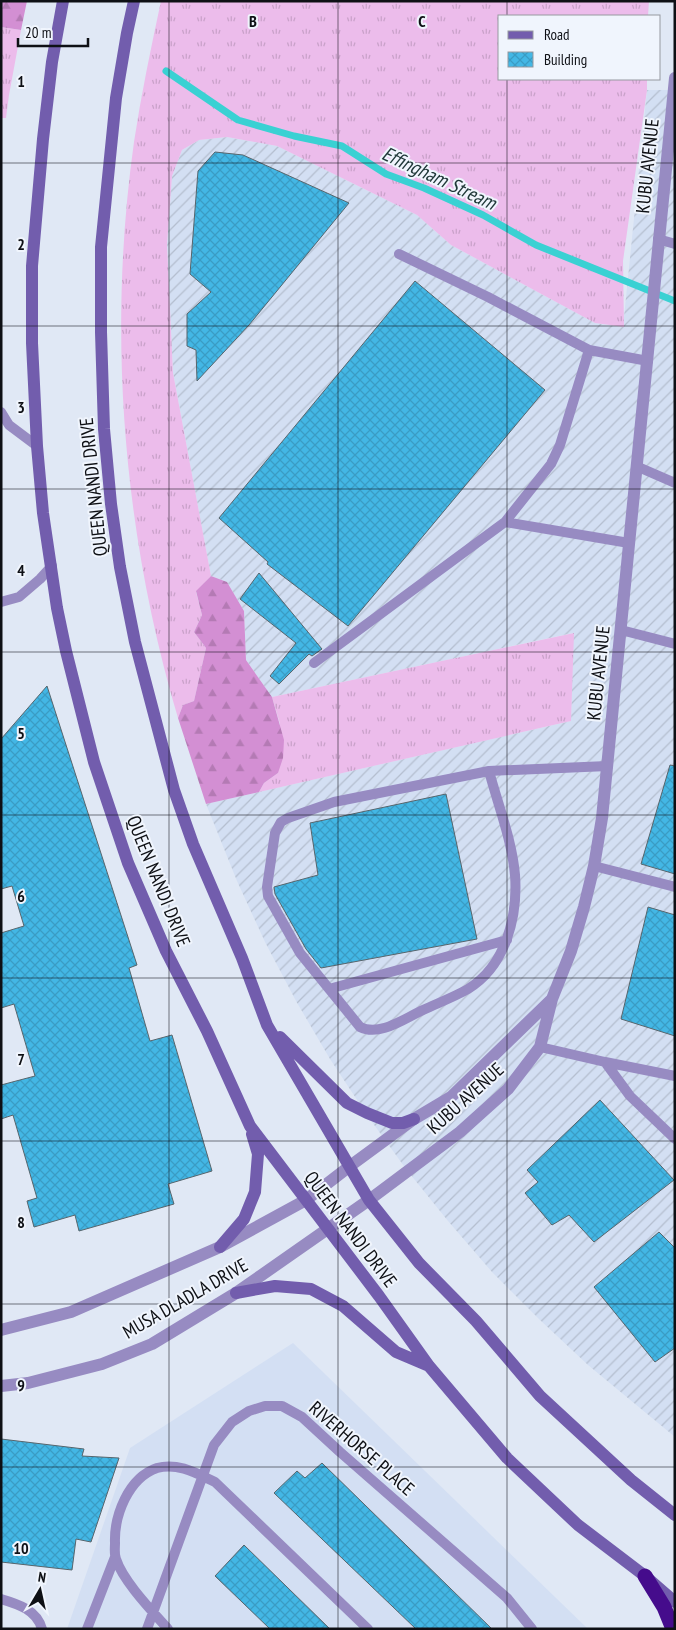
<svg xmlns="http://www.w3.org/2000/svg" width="676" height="1630" viewBox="0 0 676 1630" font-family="'PT Sans Narrow',sans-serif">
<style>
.built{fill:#d3dff3}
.industrial{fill:url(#industrial-furrows)}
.grass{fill:url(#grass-tufts)}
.forest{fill:url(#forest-firs)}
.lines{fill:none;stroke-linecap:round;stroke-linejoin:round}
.stream{stroke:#3ad1d3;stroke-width:7}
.building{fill:url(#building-cross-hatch);stroke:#57656c}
.service{stroke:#978bc2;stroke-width:10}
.minor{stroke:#978bc2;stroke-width:12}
.tertiary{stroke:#978bc2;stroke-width:12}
.secondary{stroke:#725dad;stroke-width:12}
.motorway{stroke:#450c8c;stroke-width:15}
.grid{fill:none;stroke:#0e1015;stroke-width:1;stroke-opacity:0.55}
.labels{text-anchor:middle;stroke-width:4;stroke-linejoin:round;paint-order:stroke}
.street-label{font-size:19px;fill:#0e1015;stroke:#f0f5fd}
.water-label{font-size:20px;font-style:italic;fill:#21393a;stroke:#f0f5fd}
.grid-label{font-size:16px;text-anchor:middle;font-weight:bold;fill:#0e1015;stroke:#f0f5fd;stroke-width:4;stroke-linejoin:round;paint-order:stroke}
</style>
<defs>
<pattern id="industrial-furrows" width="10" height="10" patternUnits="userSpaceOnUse" patternTransform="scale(1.25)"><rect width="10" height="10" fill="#d3dff3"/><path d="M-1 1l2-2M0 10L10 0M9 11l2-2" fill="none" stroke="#b4becf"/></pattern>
<pattern id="grass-tufts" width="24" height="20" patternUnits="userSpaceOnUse" patternTransform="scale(1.25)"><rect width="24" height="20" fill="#ecbceb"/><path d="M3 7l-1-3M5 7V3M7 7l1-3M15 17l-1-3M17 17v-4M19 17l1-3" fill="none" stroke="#c9a1c9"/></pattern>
<pattern id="forest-firs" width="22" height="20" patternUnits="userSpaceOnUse" patternTransform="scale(1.25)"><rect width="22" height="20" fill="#d38fd3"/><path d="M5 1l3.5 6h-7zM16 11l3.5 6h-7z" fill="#b47ab4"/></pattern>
<pattern id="building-cross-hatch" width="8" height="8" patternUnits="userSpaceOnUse" patternTransform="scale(1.25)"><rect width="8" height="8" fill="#43b7e5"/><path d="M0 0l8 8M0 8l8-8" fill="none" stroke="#3a9cc4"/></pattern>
</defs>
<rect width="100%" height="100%" fill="#e0e8f5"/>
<path class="built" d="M293,1343L588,1629H67L130,1448Z"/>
<path class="industrial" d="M647,90H675V1437L588,1365L540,1320L492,1272L448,1221L406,1169L367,1115L330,1059L296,1001L265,942L237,881L206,804L571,721L573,633L272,697L246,660L244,611L227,582L211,576L173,373L167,245L172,176L182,150L199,140L227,137L277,146L417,215L451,245L595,323L623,327Z"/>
<path class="grass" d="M161,1H649L648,16H500V79H647V90L623,261L624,327L595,323L451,245L417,215L277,146L227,137L199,140L182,150L172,176L167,245L173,373L211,576L196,592L202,615L194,632L206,648L194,701L183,705L178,718C123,533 107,333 134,142C141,95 151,48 161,1Z
M1,27L21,30L9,95L6,118H1Z
M574,633L571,721L259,792L264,783L278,773L280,724L272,697Z"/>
<path class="forest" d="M1,1H27L21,30L1,27Z
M211,576L227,582L244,611L246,660L272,697L284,740L283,758L278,773L264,783L259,792L206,804L178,718L183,705L194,701L206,648L194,632L202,615L196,591Z"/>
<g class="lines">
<path class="stream" d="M166,71L238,120L294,136L342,146L386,174L424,188L483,215L536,245L675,301"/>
</g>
<path class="building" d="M215,152L243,155L349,203L249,325L197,381L196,350L187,346V314L211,292L190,274L198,171Z
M415,281L545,390L348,626L267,564L268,562L219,518Z
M259,573L322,649L312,656L309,654L279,684L270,676L296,643L240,599Z
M47,686L137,965L129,968L150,1041L172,1035L212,1171L168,1184L174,1204L79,1231L75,1215L34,1227L27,1201L37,1198L13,1115L1,1119V1085L35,1076L14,1004L1,1008V933L24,926L12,886L1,889V739Z
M670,765L675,766V874L641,864Z
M446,794L477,939L321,968L306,949L275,894L274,887L318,875L310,823Z
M648,907L675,915V1036L621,1019Z
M600,1100L674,1180L594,1242L569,1215L552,1225L525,1193L538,1182L527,1170Z
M659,1232L675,1248V1348L655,1362L594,1287Z
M1,1439L84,1449L82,1456L119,1458L91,1542L76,1539L72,1570L1,1562Z
M322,1463L492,1629H416L274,1493L297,1471L305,1478Z
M244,1545L330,1629H270L215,1576Z"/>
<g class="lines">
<path class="service" d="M658,239L675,244
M399,254L488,297L589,350L648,361
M1,412L9,425L37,446
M636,466L675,483
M505,522L629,543
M1,602L19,597L40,579L52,566
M621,630L675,644
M314,663L505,522L551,464L560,445L589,350
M489,771C498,805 512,840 515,875C518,916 506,966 468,989C454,997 438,1003 423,1010C405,1018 380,1037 360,1027L300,953L268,896L267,887L275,833L281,822L288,818L334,802L489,771L608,766
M594,866L675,887
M329,989L507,940
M540,1047L605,1062L630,1096L675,1139
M605,1062L675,1076
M1,1599C18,1604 37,1610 42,1629
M87,1629L115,1557
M147,1629L214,1445L232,1422L249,1411L265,1406H282L302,1417L340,1452L507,1598L532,1629
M168,1629C152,1611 123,1581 116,1559C114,1554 115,1548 115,1543C114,1516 128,1478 157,1468C178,1462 198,1474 215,1482L368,1629"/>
<path class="minor" d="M350,1166L414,1119L451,1097L552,999
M369,1200L460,1132L508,1089L540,1047L552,999L571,951L584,907L594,866L602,818L675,78"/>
<path class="tertiary" d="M1,1330L71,1312L220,1247L306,1200L350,1166
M1,1386L28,1383L102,1364L152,1344L236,1293L369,1200"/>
<path class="secondary" d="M63,1L52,62L43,139L32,266V343L37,446L43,513L57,608L66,651L94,762L128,863L166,951L207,1031L250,1126L379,1296L429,1366L507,1458L578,1525L645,1576L675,1602
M134,1L127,33L116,98L101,247V332L104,429L111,504L120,567L135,642L174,790L193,844L242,958L267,1025L369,1200L419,1263L476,1321L540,1396L631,1480L675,1515
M280,1037L347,1103L367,1113L392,1123H403L414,1119
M220,1247L244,1219L255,1192L258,1154L252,1134
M236,1293L275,1286L311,1289L343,1306L396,1352L429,1366"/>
<path class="motorway" d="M645,1576L664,1607L673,1629"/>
</g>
<path class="grid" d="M169,1V1629M338,1V1629M507,1V16M507,79V1629M1,163H675M1,326H675M1,489H675M1,652H675M1,815H675M1,978H675M1,1141H675M1,1304H675M1,1467H675"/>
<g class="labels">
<g class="street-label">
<text transform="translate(647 166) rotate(-84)" y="7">KUBU AVENUE</text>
<text transform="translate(93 487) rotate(-96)" y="7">QUEEN NANDI DRIVE</text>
<text transform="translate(598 673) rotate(-84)" y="7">KUBU AVENUE</text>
<text transform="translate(159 881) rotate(68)" y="7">QUEEN NANDI DRIVE</text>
<text transform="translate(465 1098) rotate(-42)" y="7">KUBU AVENUE</text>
<text transform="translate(351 1229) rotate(53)" y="7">QUEEN NANDI DRIVE</text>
<text transform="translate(185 1298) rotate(-30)" y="7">MUSA DLADLA DRIVE</text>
<text transform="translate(362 1448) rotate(41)" y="7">RIVERHORSE PLACE</text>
</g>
<g class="water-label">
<text transform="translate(439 178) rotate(25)" y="7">Effingham Stream</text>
</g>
</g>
<g class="grid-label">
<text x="253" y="27">B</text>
<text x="422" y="27">C</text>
<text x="21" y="87">1</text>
<text x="21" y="250">2</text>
<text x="21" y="413">3</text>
<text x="21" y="576">4</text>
<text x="21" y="739">5</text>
<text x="21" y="902">6</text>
<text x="21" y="1065">7</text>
<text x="21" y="1228">8</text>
<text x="21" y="1391">9</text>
<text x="21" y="1554">10</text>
</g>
<rect width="676" height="1630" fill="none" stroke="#0e1015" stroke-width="5"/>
<rect x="498" y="15" width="162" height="65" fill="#f0f5fd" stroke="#9699a0"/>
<rect x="508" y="31" width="25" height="8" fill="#725dad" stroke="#9699a0"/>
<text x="544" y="40" font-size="15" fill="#0e1015">Road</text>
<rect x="508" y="52" width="25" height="15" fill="url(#building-cross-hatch)" stroke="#9699a0"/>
<text x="544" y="65" font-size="15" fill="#0e1015">Building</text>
<g transform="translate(40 1590) rotate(9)" stroke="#f0f5fd" stroke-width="4" paint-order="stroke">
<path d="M0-4L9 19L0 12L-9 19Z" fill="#0e1015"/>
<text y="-8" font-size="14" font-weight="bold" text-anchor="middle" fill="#0e1015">N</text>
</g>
<path d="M18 38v8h70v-8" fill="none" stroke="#0e1015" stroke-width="2.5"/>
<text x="25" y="38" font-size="15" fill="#0e1015" stroke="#f0f5fd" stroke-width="4" paint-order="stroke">20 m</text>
</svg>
